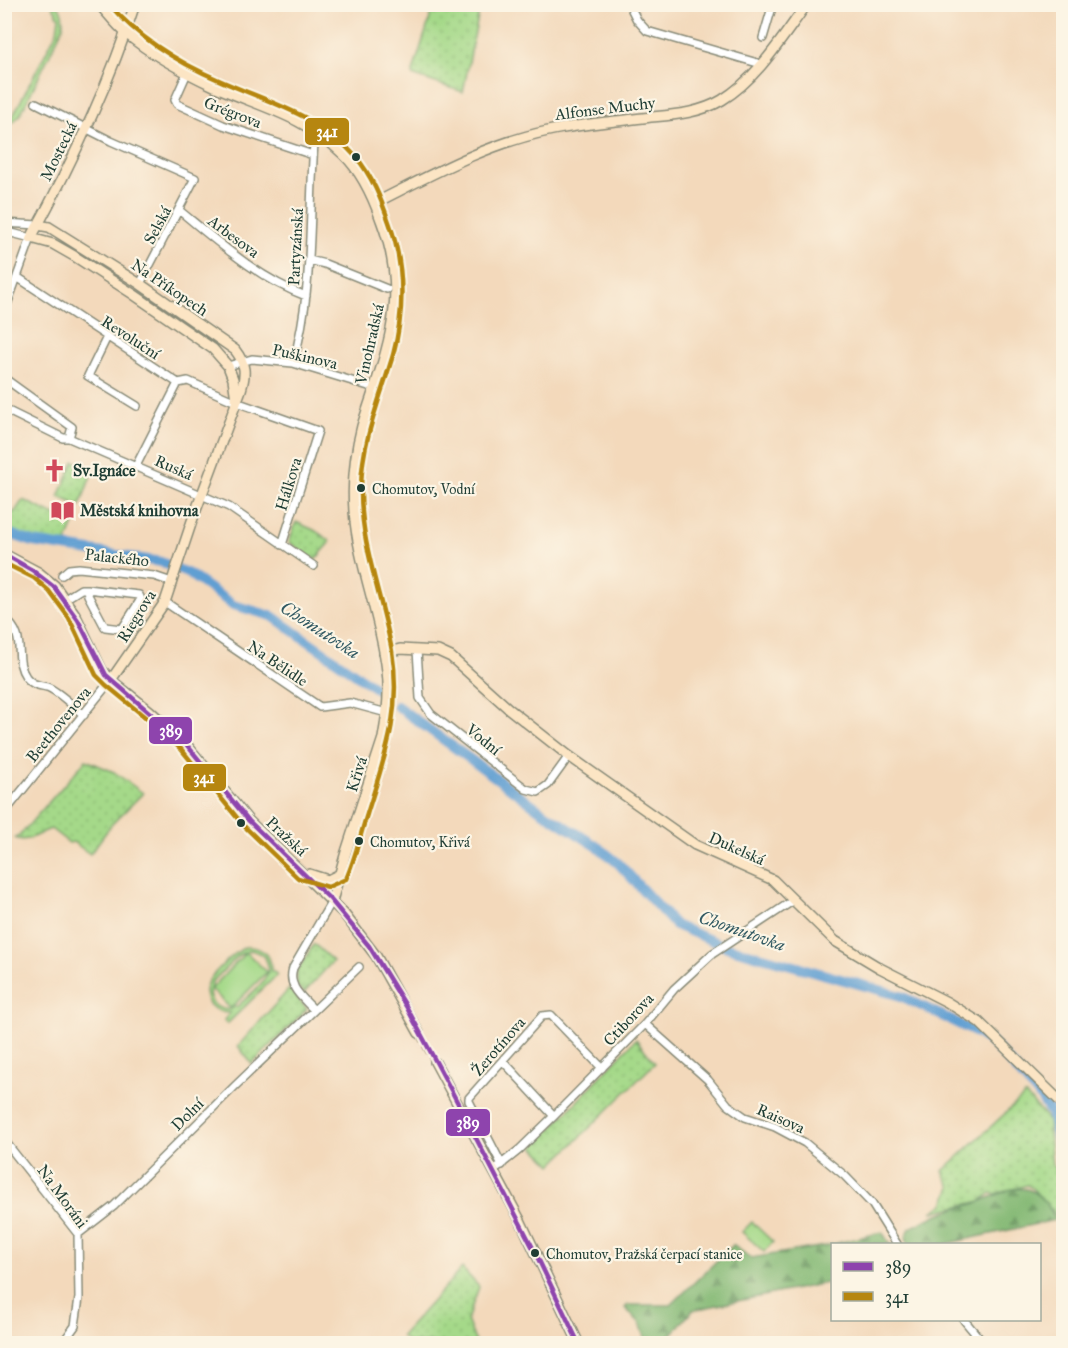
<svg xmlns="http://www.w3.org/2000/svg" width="1068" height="1348" viewBox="0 0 1068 1348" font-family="'IM FELL Great Primer',serif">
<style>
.green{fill:url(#green-dots);stroke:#628b5e;stroke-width:1.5}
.forest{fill:url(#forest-firs);stroke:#527b54;stroke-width:1.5}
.pitch{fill:#a5d989;stroke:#628b5e;stroke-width:1.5;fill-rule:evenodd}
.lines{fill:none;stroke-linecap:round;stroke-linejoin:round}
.river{stroke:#609fd2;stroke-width:10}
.secondary-tunnel{stroke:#c9baa0;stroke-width:9;stroke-dasharray:9 4.5;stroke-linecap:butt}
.street-casing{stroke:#898b78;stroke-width:10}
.secondary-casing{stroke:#898b78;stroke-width:12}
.street{stroke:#fff;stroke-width:7}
.secondary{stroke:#fce5c4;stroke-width:9}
.bus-1-casing{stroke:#fcf5e5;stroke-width:9}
.bus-2-casing{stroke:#fcf5e5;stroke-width:9}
.bus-1{stroke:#8e44ad;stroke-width:4.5}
.bus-2{stroke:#b68610;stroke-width:4.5}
.bus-dot{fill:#1f3d34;stroke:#fcf5e5;stroke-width:2}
.labels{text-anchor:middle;stroke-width:4.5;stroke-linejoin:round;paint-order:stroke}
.bus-label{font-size:14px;fill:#1f3d34;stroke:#fcf5e5;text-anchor:start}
.street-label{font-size:16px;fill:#1f3d34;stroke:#fcf5e5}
.poi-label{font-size:16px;font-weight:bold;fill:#1f3d34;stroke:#fcf5e5;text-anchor:start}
.water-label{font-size:18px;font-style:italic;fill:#325a63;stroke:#fcf5e5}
.line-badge{stroke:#fcf5e5;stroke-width:2}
.badge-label{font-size:16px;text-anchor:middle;font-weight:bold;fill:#fff}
</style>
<defs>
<pattern id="green-dots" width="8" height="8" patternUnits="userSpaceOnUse" patternTransform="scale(1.5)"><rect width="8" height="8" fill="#a5d989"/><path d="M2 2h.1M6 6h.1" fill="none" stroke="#8ebb77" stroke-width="1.8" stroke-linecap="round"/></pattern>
<pattern id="forest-firs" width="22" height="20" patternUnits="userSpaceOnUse" patternTransform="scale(1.5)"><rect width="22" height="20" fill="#84b975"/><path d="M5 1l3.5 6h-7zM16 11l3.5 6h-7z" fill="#6b9861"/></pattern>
</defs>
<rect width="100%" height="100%" fill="#fcf5e5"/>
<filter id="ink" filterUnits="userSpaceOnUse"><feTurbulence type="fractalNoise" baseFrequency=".0167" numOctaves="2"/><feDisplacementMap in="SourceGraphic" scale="12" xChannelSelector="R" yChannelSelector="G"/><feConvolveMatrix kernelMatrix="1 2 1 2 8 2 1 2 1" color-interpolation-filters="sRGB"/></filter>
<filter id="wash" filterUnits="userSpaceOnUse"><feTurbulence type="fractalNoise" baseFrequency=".008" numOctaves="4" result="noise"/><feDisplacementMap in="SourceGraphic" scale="24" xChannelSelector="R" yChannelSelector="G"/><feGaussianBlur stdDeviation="1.35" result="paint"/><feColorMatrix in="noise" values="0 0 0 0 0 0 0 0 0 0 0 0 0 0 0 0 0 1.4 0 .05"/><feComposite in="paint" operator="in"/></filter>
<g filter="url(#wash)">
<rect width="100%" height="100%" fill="#f3d9bb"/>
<path class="green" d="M434,5H451L479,12L463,92L412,75Z
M74,461L93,470L80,506L59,497Z
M23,500L74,524L67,541L69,543L68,546L41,542L5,530V507L14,513Z
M296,522L314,530L329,540L330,543L315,560L289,542Z
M86,760L114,772L143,793L112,824L90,854L73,842L69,843L51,829C39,832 28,844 15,838L20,835Z
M314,944L333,961L304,993L297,986V971Z
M289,989L307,1009L252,1064L238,1046Z
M636,1039L655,1063L552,1165L534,1147Z
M1025,1095L1043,1113L1048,1121L1052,1165L1063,1178V1223L1033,1189L1027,1185L995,1194L991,1193L981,1201L932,1212L944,1204L951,1187L943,1171Z
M462,1268L479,1287L467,1320L476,1343H409L401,1336Z"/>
<path class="forest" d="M1011,1189C1016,1189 1022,1188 1026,1189C1038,1191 1052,1209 1055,1220L945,1244H908L906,1237L910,1228L936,1215L959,1207L974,1204Z
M882,1232L890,1244H832V1282L693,1310L664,1343H647L640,1323L625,1308L628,1305H671L733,1245L751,1258L825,1246Z"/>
<path class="pitch" d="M52,5H58C63,11 63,19 63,27L20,115L13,122L5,126V121L9,119L5,116V113L10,115L9,118L14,114L57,31L59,17Z
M246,947C262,946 272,956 271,972L273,971L277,975L227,1024L224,1020L230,1013C221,1013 215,1011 209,1004C206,999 204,992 206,986C209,976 236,951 246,947ZM251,950C257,952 263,954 266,960C276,978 248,995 238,1006L231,1008L267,972L246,952L211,989L231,1009C220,1011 212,1005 209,995L212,982L239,955Z
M752,1222L773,1242L764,1252L742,1232Z"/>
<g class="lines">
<path class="river" d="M4,532L33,542L161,562L189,574L233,605L272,616L377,689
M397,706L543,812L598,847L618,863L675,925L727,947L901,996L977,1033L992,1043L1038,1094L1051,1113L1064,1166"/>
</g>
</g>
<g filter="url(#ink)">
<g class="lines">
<path class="secondary-tunnel" d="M419,1033L435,1062"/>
<defs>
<path id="street" d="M629,4L637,20L647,31L761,64
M763,38L773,4
M187,73L175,100L177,104L223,125L313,155
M36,103L111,141L195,178L140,284
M180,211C218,242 259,279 306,296
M4,223L38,225
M4,231L31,238L5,310V326
M309,260L325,264L387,289
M17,277L178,383L188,381L236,402L318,431L282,545
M107,337L88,376L137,406
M293,363C315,287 308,208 315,130
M228,366L252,359L293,363L375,388
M4,378L72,427L69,438H63L4,409
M69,438L229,507L314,566
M136,466L178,383
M62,575L69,569L79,568L154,576L172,582
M65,599L81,589H87L139,595L141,599L122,629L105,627L88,595L87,589
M165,602L320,707L350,703L387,713
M4,618C29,638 12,657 26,677C32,685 38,685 47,687C57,690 74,707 84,715
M417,650L420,698L431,714L526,789L538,792L548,785L569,756
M4,813L111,680
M314,1010C302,997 287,987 293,968L332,901
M645,1024L708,1080L728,1105L745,1117L775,1127L805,1143L845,1176L872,1204L897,1244
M503,1061L554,1116
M4,1140L78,1234L79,1298L75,1326L62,1344
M502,1165L469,1101V1098L542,1016L551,1015L602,1068
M494,1170L519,1150L554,1116L645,1024L674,989L712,954L794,900
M78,1234L114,1206L235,1086L359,967
M964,1320L984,1344"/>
<path id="secondary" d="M99,4C108,14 117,26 127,34C153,56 186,73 216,87C264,108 304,116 343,154C361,171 373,197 381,220C392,249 397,278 394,309C390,349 374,387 362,426C355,453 352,483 354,511C358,565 381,617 387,671C390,693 387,716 383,738L346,852L332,901
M135,4C109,86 72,163 31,238L53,244L74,256L133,294L213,349L228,366L233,379L236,399
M375,203C431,175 486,144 548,131C579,124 611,122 643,118C670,115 699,114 722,100C758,78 782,38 807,4
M38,225L49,227L140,284L235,350C246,364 246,374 241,390L192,521L165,602L111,680
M4,554L38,572L55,586L75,614L102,670L111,680L150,711L186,744L248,820L344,914L376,956L419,1033
M4,563L22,568
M384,653L400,649L438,651L451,657L509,709L569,756L695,845L773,880L835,941L880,968L947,1002L979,1022L1064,1105
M309,874L328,880L340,874
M435,1062L520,1220L579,1344"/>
</defs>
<use href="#street" class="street-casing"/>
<use href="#secondary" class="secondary-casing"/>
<use href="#street" class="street"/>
<use href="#secondary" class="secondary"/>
<defs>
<path id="bus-1" d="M4,554L32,570L54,587L78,620L106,675L186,744L249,821L330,899L369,946L406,1006L451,1090L533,1248L579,1344"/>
<path id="bus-2" d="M4,563L34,578L49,591L69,618L96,675L106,685L145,717L181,749L243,825L298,878L328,887L346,879C355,859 360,836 367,814C385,756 402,713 392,651C382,596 360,544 361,487C362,440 380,399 393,355C405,310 405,266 389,222C381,199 372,176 356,157C321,116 268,102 221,81C179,63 139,39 109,4"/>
</defs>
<use href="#bus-1" class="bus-1-casing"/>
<use href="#bus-2" class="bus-2-casing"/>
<use href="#bus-1" class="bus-1"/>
<use href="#bus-2" class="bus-2"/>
</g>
</g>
<defs>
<symbol id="church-bare" viewBox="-9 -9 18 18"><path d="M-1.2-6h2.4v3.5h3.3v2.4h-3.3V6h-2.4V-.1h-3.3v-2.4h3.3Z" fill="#d1495b" stroke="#fcf5e5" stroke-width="2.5" paint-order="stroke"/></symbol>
<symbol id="library-bare" viewBox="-9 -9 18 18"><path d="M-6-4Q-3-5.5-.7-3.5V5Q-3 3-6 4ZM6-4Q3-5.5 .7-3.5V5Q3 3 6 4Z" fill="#d1495b" stroke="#fcf5e5" stroke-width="2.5" paint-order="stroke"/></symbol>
</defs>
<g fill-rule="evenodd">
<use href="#church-bare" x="38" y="454" width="33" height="33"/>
<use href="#library-bare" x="46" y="494" width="33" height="33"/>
</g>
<g class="bus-dot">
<circle cx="356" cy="157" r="5"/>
<circle cx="361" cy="488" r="5"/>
<circle cx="241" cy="823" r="5"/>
<circle cx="359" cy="841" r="5"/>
<circle cx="535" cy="1253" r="5"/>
</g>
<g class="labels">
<g class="bus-label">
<text x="372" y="494">Chomutov, Vodní</text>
<text x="370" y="847">Chomutov, Křivá</text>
<text x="546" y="1259">Chomutov, Pražská čerpací stanice</text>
</g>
<g class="street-label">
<text transform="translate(605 108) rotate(-7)" y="6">Alfonse Muchy</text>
<text transform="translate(233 112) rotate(21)" y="6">Grégrova</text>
<text transform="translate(58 151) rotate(-64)" y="6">Mostecká</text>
<text transform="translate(157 225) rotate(-62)" y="6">Selská</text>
<text transform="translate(234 236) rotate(37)" y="6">Arbesova</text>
<text transform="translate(295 247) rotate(-87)" y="6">Partyzánská</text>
<text transform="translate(170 287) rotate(34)" y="6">Na Příkopech</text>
<text transform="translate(131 337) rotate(33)" y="6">Revoluční</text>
<text transform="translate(369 344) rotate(-77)" y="6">Vinohradská</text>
<text transform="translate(305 356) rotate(13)" y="6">Puškinova</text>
<text transform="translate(174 467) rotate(24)" y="6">Ruská</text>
<text transform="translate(288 484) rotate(-73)" y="6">Hálkova</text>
<text transform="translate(117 557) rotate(6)" y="6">Palackého</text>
<text transform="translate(136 616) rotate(-58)" y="6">Riegrova</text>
<text transform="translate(278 663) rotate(34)" y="6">Na Bělidle</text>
<text transform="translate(58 724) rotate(-51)" y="6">Beethovenova</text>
<text transform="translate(484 739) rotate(39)" y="6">Vodní</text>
<text transform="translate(356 774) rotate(-72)" y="6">Křivá</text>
<text transform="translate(287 836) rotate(43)" y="6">Pražská</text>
<text transform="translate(737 848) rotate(24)" y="6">Dukelská</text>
<text transform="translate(628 1019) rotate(-47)" y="6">Ctiborova</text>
<text transform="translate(498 1046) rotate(-49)" y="6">Žerotínova</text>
<text transform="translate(187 1114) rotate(-45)" y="6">Dolní</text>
<text transform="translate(781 1118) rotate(24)" y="6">Raisova</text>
<text transform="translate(63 1196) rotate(54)" y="6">Na Moráni</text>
</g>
<g class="poi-label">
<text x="73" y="476">Sv.Ignáce</text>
<text x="80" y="516">Městská knihovna</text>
</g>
<g class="water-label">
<text transform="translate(320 630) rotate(33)" y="6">Chomutovka</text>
<text transform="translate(742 931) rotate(19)" y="6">Chomutovka</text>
</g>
</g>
<g class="line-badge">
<rect x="304" y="117" width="46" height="29" rx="6" fill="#b68610"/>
<rect x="148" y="716" width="45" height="29" rx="6" fill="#8e44ad"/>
<rect x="182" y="763" width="45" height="29" rx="6" fill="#b68610"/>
<rect x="445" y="1108" width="46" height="29" rx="6" fill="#8e44ad"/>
</g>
<g class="badge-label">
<text x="327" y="137">341</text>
<text x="171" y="736">389</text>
<text x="204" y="783">341</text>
<text x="468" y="1128">389</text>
</g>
<rect width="1068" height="1348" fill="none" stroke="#fcf5e5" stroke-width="24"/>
<rect x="831" y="1243" width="210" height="78" fill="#fcf5e5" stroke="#a4ab9e" stroke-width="1.5"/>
<rect x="843" y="1262" width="30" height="9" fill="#8e44ad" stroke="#a4ab9e" stroke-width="1.5"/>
<text x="885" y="1273" font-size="18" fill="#1f3d34">389</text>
<rect x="843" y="1292" width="30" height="9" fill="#b68610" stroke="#a4ab9e" stroke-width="1.5"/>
<text x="885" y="1303" font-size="18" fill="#1f3d34">341</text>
</svg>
